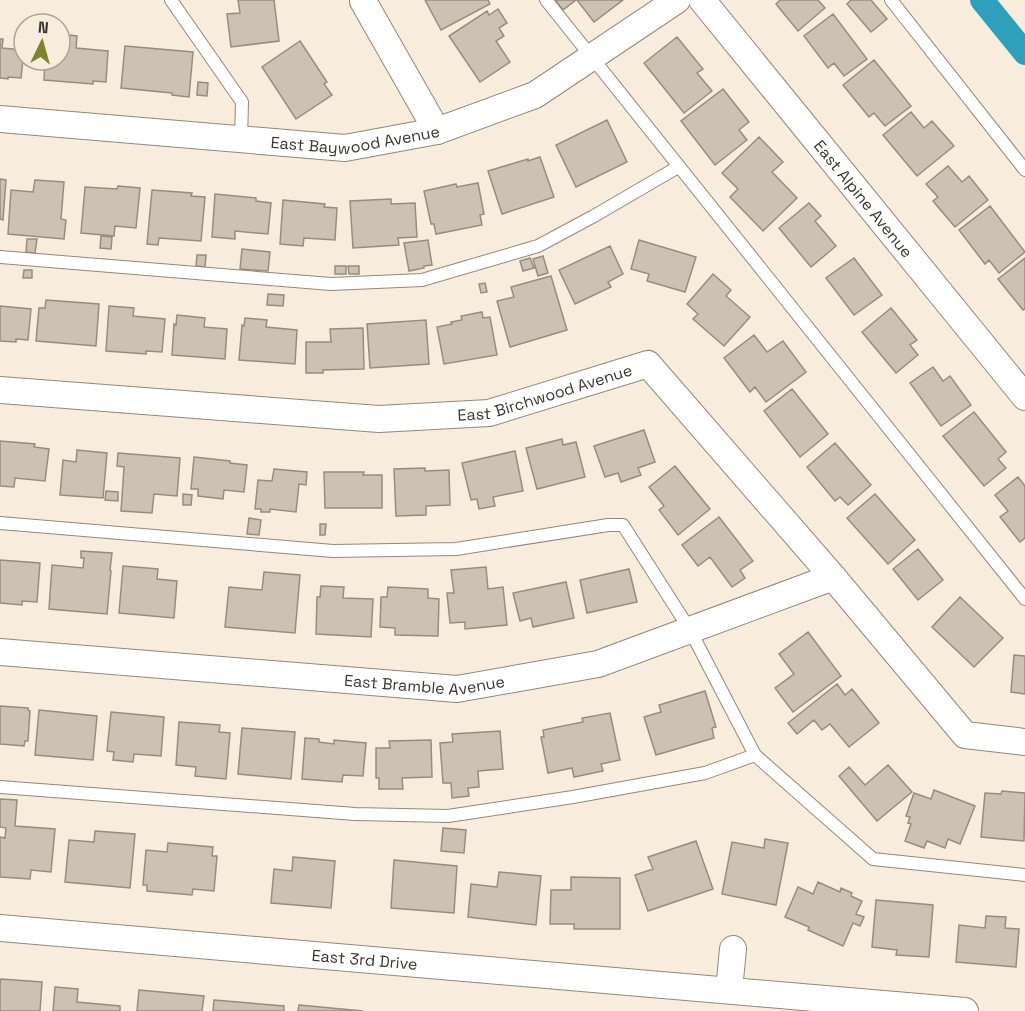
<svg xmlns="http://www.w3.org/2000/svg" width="1025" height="1011" viewBox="0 0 1025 1011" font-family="'Space Grotesk',sans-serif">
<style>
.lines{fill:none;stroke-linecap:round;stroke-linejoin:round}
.canal{stroke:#2da0bb;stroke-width:24}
.building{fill:#ccc1b2;stroke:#978d7f;stroke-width:1.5}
.service-casing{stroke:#928879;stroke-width:14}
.minor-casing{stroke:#928879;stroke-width:28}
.service{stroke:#fff;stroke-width:12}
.minor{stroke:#fff;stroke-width:26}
.labels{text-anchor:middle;stroke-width:4.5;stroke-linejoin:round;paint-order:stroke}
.street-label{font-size:16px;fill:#3a3630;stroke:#f8eddd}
</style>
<rect width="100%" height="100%" fill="#f8eddd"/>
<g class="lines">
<path class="canal" d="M982,0L1025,53"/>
</g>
<path class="building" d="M238,0H274L279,41L231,47L227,14L240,13Z
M425,0H488L490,4L441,30Z
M555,0H576L563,10Z
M577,0H623L594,22Z
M780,0H818L825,8L798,31L776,4Z
M851,0H871L887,19L871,32L847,4Z
M498,9L507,23L499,28L504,36L496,41L510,62L480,82L449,36L487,11L489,15Z
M833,14L867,59L844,76L834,63L828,68L804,36Z
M60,34L77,36L76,48L108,51L106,82L93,81V84L44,80L45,60H60Z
M677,37L703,69L697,73L712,91L684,113L644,63Z
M0,39H3L2,48L24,50L21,78L8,77V79L0,78Z
M300,41L327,82L324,84L332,95L296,119L262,67Z
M125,46L193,52L189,97L172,95V93L121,88Z
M874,60L911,106L885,126L874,113L869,117L843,85Z
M198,82L208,83L207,96L197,95Z
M723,89L749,122L739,130L747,140L715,165L681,121Z
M911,112L924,128L932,121L954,146L917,176L883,135Z
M607,120L627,162L576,187L556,145Z
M759,137L783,162L772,172L797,198L763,231L730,197L738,189L722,173Z
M540,157L554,197L502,214L488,171L528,159V161Z
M948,166L962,182L969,176L988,200L955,227L933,201L938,197L926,184Z
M0,179L6,180L3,220L0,219Z
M35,180L64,182L61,219L66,220L64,239L8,234L11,190L33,192Z
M478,183L484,214L480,215L482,225L436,234L434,224H431L424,191L456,184L457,187Z
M118,186L140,188L136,228L115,226L114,236L81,233L85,187L117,189Z
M152,190L192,193L191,196L205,197L201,241L159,238L158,245L147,244Z
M215,194L256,198V201L271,203L268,234L235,231V239L212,237Z
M391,199V204L415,203L417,237L398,238L399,245L353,248L350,201Z
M283,200L325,204L324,207L337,208L335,240L304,238L303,246L280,244Z
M809,203L821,216L815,221L836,246L811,267L779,228Z
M990,206L1025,252L999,273L989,260L985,264L959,230Z
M101,236L112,237L111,249L100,248Z
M27,239H37L35,253L26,252Z
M428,240L432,265L424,266V268L409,271L404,243Z
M639,240L696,257L685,292L647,281L649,274L631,269Z
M610,246L623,274L608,282L611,287L575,304L559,270Z
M242,249L270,252L268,271L240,269Z
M197,255H206L205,267L196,266Z
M543,256L548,273L538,276L533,259Z
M530,258L534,268L523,271L520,261Z
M854,258L882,295L854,315L826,278Z
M1025,258V309L1023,310L998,279Z
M335,266H346V274H335Z
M348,266H359V274H349Z
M24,270H32V278H23Z
M713,274L731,290L726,296L750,317L724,346L693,319L698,314L687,304Z
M551,276L567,330L510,347L497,301L514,297L511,287Z
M485,283L487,292L481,293L479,284Z
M268,294L284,295L283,306L267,305Z
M46,300L99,304L96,346L36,341L39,308H45Z
M0,306L31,309L28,340L16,339V342L0,341Z
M109,306L134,308L133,316L165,319L162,352L146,351V354L106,351Z
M891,308L917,340L910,345L918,355L896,373L862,332Z
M482,312L483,318L490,317L497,355L444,364L437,327L452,324L451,322L462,320L461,316Z
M177,315L205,318L204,327L227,329L225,359L172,355L174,324L176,325Z
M245,318L267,320L266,327L297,330L295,364L239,360L242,325L244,326Z
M426,320L429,364L370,368L367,324Z
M363,328L364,369L323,370V373H306V342H331L330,329Z
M754,335L767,352L783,341L806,372L766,402L755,387L750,392L724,358Z
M933,367L943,381L950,376L971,405L941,426L910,383Z
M792,389L828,434L800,457L764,411Z
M974,412L1006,452L998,459L1006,468L984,486L943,436Z
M644,430L655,462L638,468L641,475L621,482L618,473L605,477L594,446Z
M562,439L563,445L576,442L585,477L537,489L526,448Z
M0,441L35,444L34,447L49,449L45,481L15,478L14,487L0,486Z
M835,443L871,485L848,505L840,497L835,501L807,467Z
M77,450L107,453L103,498L60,495L63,460L76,462Z
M515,451L523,491L493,497L495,506L479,509L477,499L471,500L462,463Z
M118,453L180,458L177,496L154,494L152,513L121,511L124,467L117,466Z
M194,457L230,461V463L247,465L244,492L224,490L223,499L198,496V489H191Z
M675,466L710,509L678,535L659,510L664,506L649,487Z
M425,468V471L449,470L450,505L426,506V515L396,516L394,469Z
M274,469L307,472L306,485L299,484L296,512L270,509V512H261V509H255L258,480L272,481Z
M324,472H364L363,475H382V508H325Z
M1018,477L1025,486V538L1020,542L1000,517L1008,511L995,495Z
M106,491L118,492V501L105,500Z
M183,494L192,495L191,505H183Z
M875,494L915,540L888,564L847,518Z
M719,517L753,561L740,570L745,578L732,587L710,557L698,566L682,545Z
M249,518L261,520L259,535L247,534Z
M320,524H326L325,535H320Z
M918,549L943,580L918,600L893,569Z
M81,551L112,553L110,570L111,571L107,614L49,609L52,565L83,568L84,558H81Z
M0,560L40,563L37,602L22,601V605L0,603Z
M123,566L158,569L157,579L177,581L174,618L119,613Z
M486,567L488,589L503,587L507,625L465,629V622L450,623L447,593H454L451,570Z
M629,569L637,602L587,613L580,580Z
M264,572L300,575L295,633L225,627L229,587L262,590Z
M566,582L574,618L533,627L531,618L520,621L513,593Z
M321,586L344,587L343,598L373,599L371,637L316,634L317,597H320Z
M388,587L428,589V598L439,599L438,636L395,635V628L380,627L381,597H387Z
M960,597L1003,638L974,667L932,627Z
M808,632L841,676L793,712L775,688L794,674L779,654Z
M1014,655L1025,656V694L1011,692Z
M837,684L845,695L852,689L879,723L849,747L830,724L822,730L814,720L797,734L788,723Z
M705,691L716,727L712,728L714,738L656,755L644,717L661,712L659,705Z
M0,706L28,708V710L30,711L28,741H25L24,746L0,744Z
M39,710L97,716L93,760L35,755Z
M111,712L164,717L161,756L134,754L133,762L113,760L114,752L107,751Z
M610,713L620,760L601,764L603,771L574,777L572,768L548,773L541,737H544L543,730L583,722L582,718Z
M179,722L220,725L219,732L230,733L226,779L195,776L196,767L176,765Z
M242,728L295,732L291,779L238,774Z
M500,731L503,769L478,771L479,787L468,788L469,796L452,798L451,783H443L440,743L453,742L452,734Z
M305,738L319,739V742L334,744V740L366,743L363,776L343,775L342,782L302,779Z
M431,740L432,777L402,778L403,789H379V778H376V748H390L389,741Z
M888,765L912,792L877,821L839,776L849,767L865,785Z
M934,790L975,806L960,844L948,839L945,848L927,841L924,848L905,841L911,824L908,823L910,817L906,816L914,793L931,799Z
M1002,791L1025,793L1024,841L981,837L985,793L1001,794Z
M0,799L17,800L15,826L55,829L51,872L31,870L30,879L0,877V837L5,838L6,828L0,827Z
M443,828L466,830L464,853L441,851Z
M95,831L135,834L130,888L65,882L69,840L94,842Z
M765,839L788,843L776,905L722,894L732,842L764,848Z
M696,841L713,889L648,911L635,875L653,869L648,857Z
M168,843L213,847L212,856H217L214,891L193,889L192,895L147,891V885H143L146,850L167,852Z
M293,857L335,861L331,908L271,903L274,869L292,871Z
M394,860L457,866L454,913L391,908Z
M499,872L541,876L536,925L468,917L471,884L497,887Z
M571,877L620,878V929H574V924H550L551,890H571Z
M818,882L840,892L841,888L852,893L851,896L862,901L856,914L864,917L860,926L853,923L843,946L808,930L809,927L785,917L798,887L813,894Z
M876,900L933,905L929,957L896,955L897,950L872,947Z
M986,916L1006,917L1005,928L1019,929L1016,967L956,962L959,925L985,928Z
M1,979L42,982L40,1011H0V983Z
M55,987L78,989L77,1002L120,1006V1011H53Z
M139,990L204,996L202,1011H137Z
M214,1000L284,1006V1011H213Z
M299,1005L363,1011H298Z"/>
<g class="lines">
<defs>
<path id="service" d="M171,0L242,102L241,139
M546,0L1025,599
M891,0L1025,170
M0,257L331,284L422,280L538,246L594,216L678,167
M0,523L333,551L456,549L608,525H623L690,630L755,755L873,859L1025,875
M0,787L355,814L448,816L573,797L705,773L755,755"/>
<g id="minor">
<path id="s1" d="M702,0L1025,397"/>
<path d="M363,1L437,131"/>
<path id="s2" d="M0,119L345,148L437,131L535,95L677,0"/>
<path id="s3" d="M0,390L379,419L489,413L648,364L833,577L965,735L1025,742"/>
<path id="s4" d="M0,652L457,689L598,664L833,577"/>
<path id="s5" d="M0,928L965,1011"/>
<path d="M729,990L733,949"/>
</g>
</defs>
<use href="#service" class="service-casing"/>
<use href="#minor" class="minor-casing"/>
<use href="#service" class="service"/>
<use href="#minor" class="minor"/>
</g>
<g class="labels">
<g class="street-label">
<text dy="6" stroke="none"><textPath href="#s2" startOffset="357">East Baywood Avenue</textPath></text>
<text dy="6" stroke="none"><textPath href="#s1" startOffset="256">East Alpine Avenue</textPath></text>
<text dy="6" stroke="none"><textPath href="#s3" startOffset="549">East Birchwood Avenue</textPath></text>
<text dy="6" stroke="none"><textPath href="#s4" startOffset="426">East Bramble Avenue</textPath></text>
<text dy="6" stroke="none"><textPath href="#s5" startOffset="366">East 3rd Drive</textPath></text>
</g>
</g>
<g transform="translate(42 42) rotate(5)"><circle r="28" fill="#f8eddd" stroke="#aca498" stroke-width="1.5"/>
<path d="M0-4.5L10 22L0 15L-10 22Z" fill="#80822c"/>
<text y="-9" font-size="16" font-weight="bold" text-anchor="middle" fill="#3a3630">N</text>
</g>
</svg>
